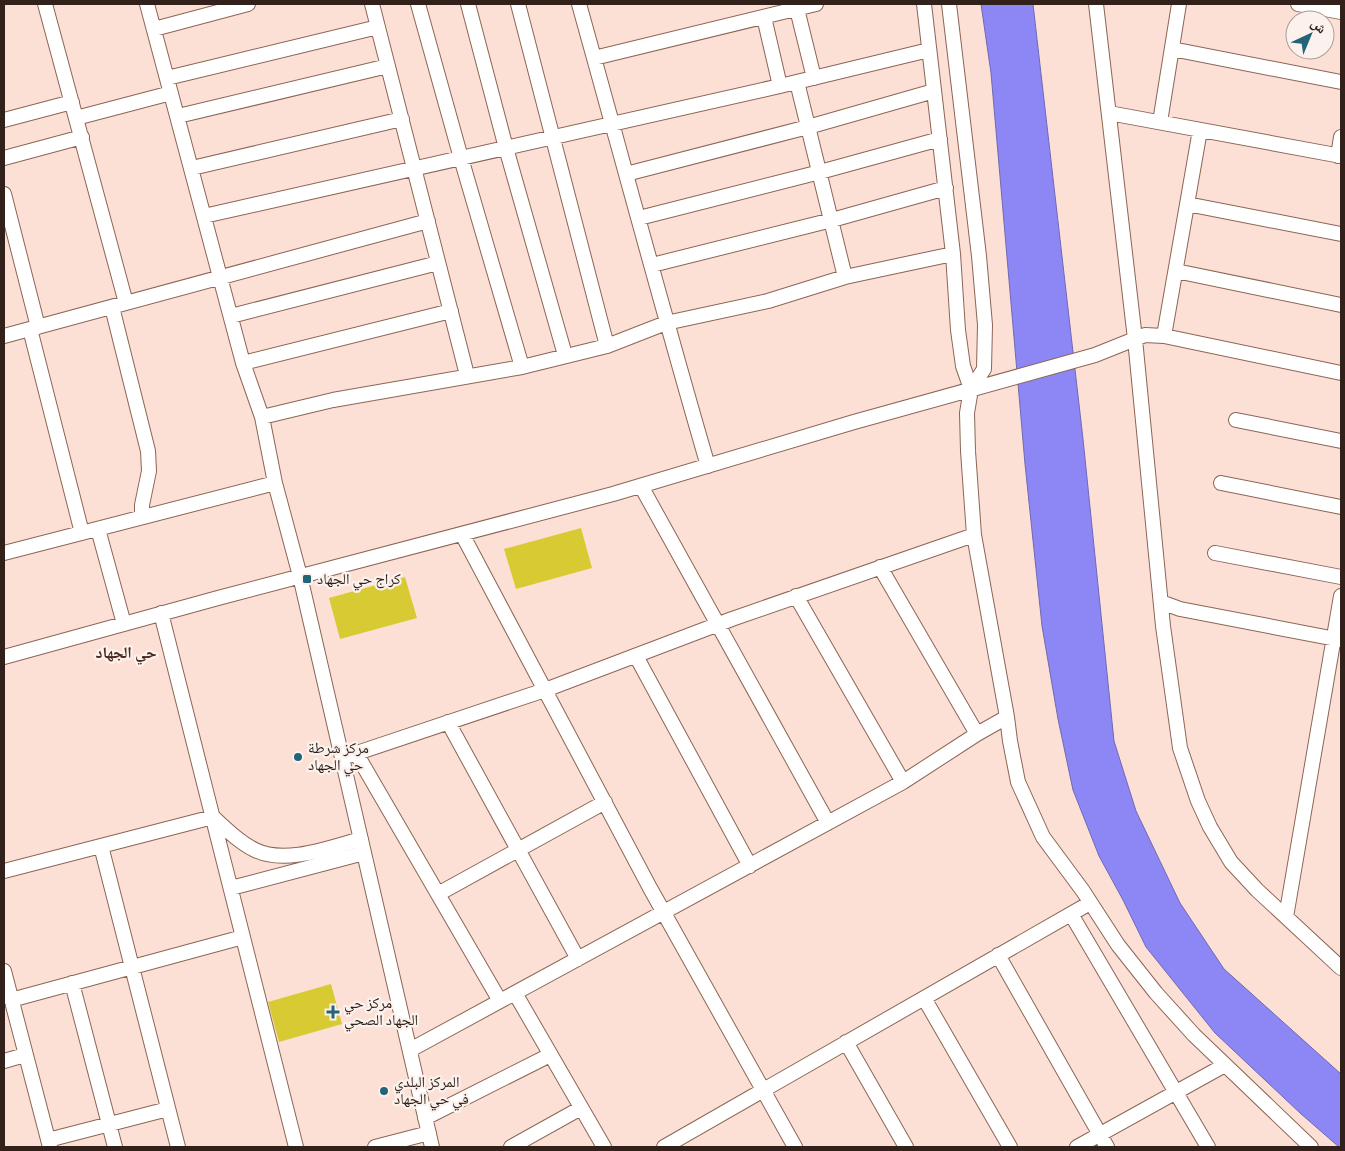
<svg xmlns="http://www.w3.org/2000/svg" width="1345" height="1151" viewBox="0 0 1345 1151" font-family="Barlow,'Noto Naskh Arabic',sans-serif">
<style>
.green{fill:#d8ca33}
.water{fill:#8d87f6;stroke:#7168b4}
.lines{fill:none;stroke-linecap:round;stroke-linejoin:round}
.minor-casing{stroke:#8c6555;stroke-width:16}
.minor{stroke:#fff;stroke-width:14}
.poi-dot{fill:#246479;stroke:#fbf2ee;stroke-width:2}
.labels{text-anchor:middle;stroke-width:4.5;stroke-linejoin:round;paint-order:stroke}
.poi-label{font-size:15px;fill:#31211a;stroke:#fbf2ee;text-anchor:start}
.neighbourhood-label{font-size:16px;font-weight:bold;fill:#4e2b1d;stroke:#fbf2ee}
</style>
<rect width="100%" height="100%" fill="#fce0d5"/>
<path class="green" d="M581,528L592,568L516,589L504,549Z
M405,577L417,618L340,639L329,598Z
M331,984L342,1024L279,1042L268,1002Z"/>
<path class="water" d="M981,4H1033L1083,439L1114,741L1136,811L1180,903L1224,969L1341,1074V1147H1339L1300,1113L1215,1033L1146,947L1123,900L1099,856L1073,790L1058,719L1042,626L1025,464L991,73Z"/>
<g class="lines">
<defs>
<path id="minor" d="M45,4L126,303
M147,4L243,363L262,417L275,483L300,576L432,1147
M372,4L467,375
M418,4L461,158L522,367
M468,4L506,148L565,355
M518,4L607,346
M579,4C622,158 663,312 708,466
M924,4L953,254L958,330L963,366L971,389L967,413L968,451L974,535L1007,717L1010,741L1018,782L1043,837L1083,891L1118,945L1156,993L1194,1035L1311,1147
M949,4L979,256L985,325L984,369L971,389
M1096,4L1135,339L1163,626L1180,748L1198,801L1210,827L1231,862L1257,890L1341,968
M1298,4L1341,12
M797,9L814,78
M764,17L780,86
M154,29L248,4
M1172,49L1341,82
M594,58L816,4
M167,78L378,27
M797,82L845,277
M1109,113L1341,156
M178,116L388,66
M76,118L171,93
M4,120L72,102
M1160,122L1179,4
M1338,156L1341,137
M4,158L82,137
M192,168L402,119
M626,174L808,127L934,91
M4,194L38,327
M1187,204L1341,234
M204,216L780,86L929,50
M639,218L820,172L940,139
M652,265L832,220L946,188
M1176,271L1341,305
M112,307L148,451L149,471L142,505V517
M231,316L438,263
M30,329L82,533
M4,336L428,221
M1164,336L1200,130
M243,363L451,311
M262,417L333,400L522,367L607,346L666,323L768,301L845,277L953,254
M1236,420L1341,441
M1221,483L1341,507
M641,486L828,823
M98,529L124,624
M462,534L650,888L795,1147
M4,553L275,483
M1215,553L1341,577
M880,567L977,734
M796,596L903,782
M1161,602L1180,609L1341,640
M161,613L296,1147
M636,656L750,866
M4,657L218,598L613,494L854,422L1095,355L1145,335L1164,336L1341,373
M448,722L578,959
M356,753L500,1001
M342,758L545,690L732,619L974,535
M101,846L178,1147
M4,871L213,817C226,829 239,842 255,850C285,865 331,847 361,839
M231,888L364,853
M438,894L605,802
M1071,914L1208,1147
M1286,917L1341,596
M998,955L1107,1147
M4,971L50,1147
M72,983L115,1147
M515,993L604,1147
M924,998L1010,1147
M11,1000L243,937
M846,1042L906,1147
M410,1050L903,782L977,734L1007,717
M4,1061L25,1055
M425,1118L550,1055
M48,1140L168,1109
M375,1147L429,1133
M511,1147L581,1108
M664,1147L1090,903
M1077,1147L1225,1065"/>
</defs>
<use href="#minor" class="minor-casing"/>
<use href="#minor" class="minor"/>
</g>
<g class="poi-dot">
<rect x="302" y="574" width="10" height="10" rx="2.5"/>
<circle cx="298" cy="757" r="5"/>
<path d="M330.5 1004.5h5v5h5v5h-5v5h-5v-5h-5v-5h5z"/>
<circle cx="384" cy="1091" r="5"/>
</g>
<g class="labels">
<g class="poi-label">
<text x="317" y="584">كراج حي الجهاد</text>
<text x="308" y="753">مركز شرطة<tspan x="308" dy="17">حي الجهاد</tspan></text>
<text x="344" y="1008">مركز حي<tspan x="344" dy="17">الجهاد الصحي</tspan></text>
<text x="394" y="1087">المركز البلدي<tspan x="394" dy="17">في حي الجهاد</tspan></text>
</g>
<g class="neighbourhood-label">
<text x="126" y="658">حي الجهاد</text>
</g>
</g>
<rect width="1345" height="1151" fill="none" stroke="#31211a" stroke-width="10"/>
<g transform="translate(1310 35) rotate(44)"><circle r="24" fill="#fbf2ee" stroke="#aa9e99"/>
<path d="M0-4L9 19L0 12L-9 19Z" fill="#246479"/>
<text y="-8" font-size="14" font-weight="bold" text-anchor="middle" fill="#31211a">ش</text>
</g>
</svg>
